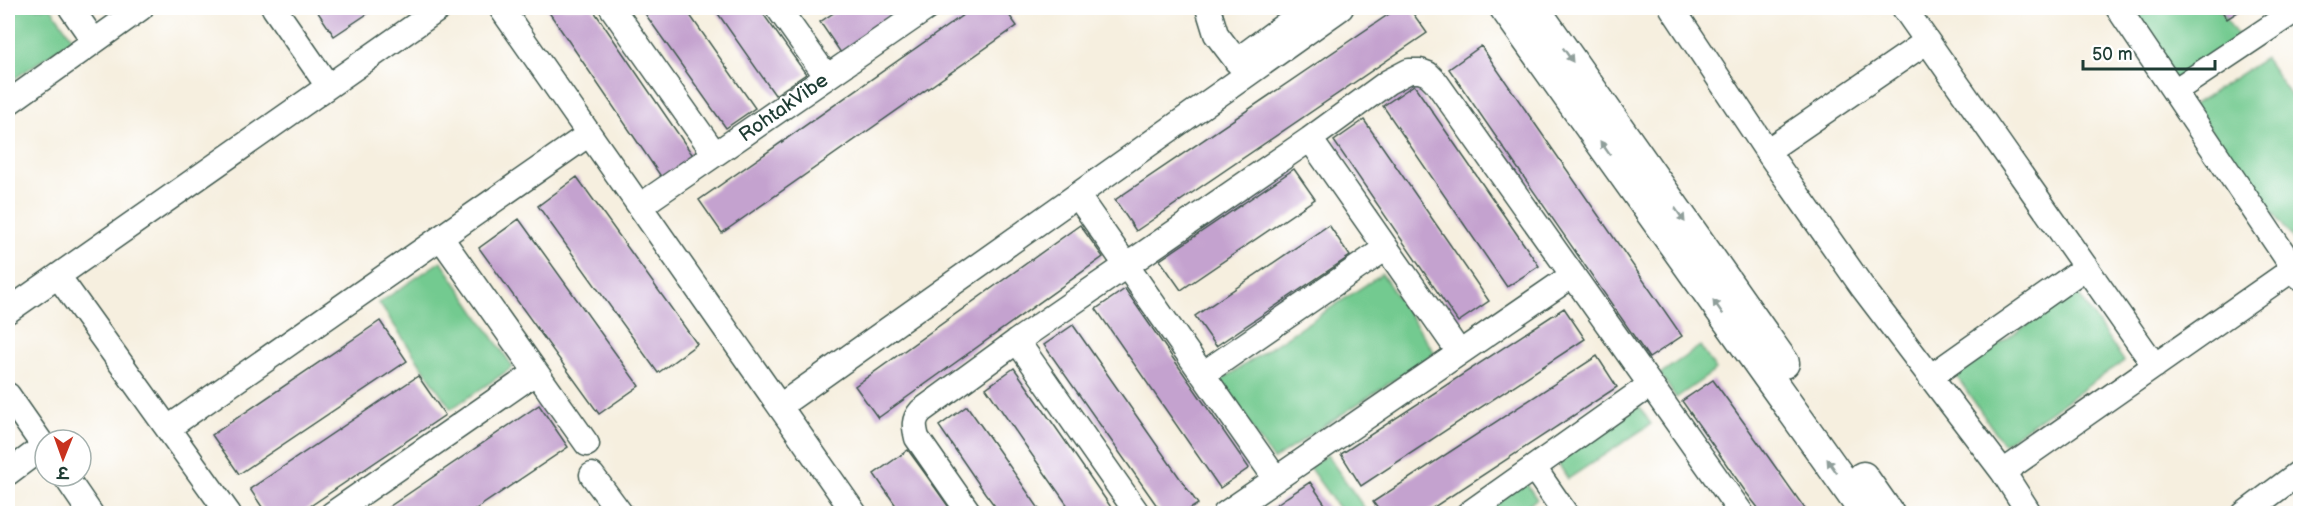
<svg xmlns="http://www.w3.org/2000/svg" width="2308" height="521" viewBox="0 0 2308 521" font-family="'Balsamiq Sans','Playpen Sans Deva',sans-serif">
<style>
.green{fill:#73ca90;stroke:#498462;stroke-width:1.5}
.building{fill:#c4a2cf}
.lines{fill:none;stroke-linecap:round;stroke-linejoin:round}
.minor-casing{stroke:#3f584e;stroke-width:27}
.major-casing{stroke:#3f584e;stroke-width:33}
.minor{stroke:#fff;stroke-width:24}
.major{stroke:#fff;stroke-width:30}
.oneway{fill:#8f9e9a}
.labels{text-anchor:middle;stroke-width:4.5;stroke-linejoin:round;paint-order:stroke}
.street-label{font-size:20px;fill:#1f3d34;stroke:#fff}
</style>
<rect width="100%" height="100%" fill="#fff"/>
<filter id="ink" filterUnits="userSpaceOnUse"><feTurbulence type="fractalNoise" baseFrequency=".0167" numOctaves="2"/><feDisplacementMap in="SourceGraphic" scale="12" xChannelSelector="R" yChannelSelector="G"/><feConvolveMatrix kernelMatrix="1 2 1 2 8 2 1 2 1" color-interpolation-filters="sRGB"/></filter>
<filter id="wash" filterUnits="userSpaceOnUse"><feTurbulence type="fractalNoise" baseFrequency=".008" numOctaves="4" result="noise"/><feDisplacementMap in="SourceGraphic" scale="24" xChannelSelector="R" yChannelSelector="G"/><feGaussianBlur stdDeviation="1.35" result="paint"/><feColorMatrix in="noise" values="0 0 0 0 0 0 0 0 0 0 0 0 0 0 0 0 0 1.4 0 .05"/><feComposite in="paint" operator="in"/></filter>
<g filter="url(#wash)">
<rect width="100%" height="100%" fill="#f6efdf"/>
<path class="green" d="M8,8H51L73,39L8,83Z
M2122,8H2218L2241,40L2175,86Z
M2265,58L2300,109V248L2192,106Z
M441,261L513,367L451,409L379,303Z
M1382,274L1435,353L1273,460L1220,381Z
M2076,291L2124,361L2003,444L1955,374Z
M1700,346L1716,370L1676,398L1660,374Z
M1639,406L1651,424L1568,479L1556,460Z
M1327,455L1368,513H1342L1309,467Z
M1524,480L1537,499L1514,513L1474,514Z"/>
<g id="blocks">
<path class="building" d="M315,8H376L334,36Z
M546,8H592L694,157L662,178Z
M641,8H685L755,108L726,128Z
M714,8H759L806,74L775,95Z
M841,8H907L841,53L820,22Z
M973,8H1004L1017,26L722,233L699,200Z
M1398,8H1409L1427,33L1136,231L1115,200Z
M2220,8H2244L2227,19Z
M1481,46L1682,336L1649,358L1449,69Z
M1414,85L1539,266L1507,287L1383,106Z
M1364,120L1489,301L1458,322L1334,141Z
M1294,169L1315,199L1181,290L1160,260Z
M577,177L697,344L658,373L538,206Z
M519,219L639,386L599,414L479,248Z
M1080,225L1103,257L878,418L855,386Z
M1329,225L1350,256L1216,346L1195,316Z
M1125,289L1249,468L1220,488L1096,309Z
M1564,308L1585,339L1361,486L1341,454Z
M380,321L407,361L239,474L212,435Z
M1073,325L1198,504L1184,513H1162L1044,345Z
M1597,356L1617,387L1425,513H1381L1373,502Z
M1014,368L1061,435L1115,513H1073L1032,455L986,388Z
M418,376L445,415L300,513H266L250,489Z
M1713,380L1745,424L1808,513H1762L1745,491L1682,401Z
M539,405L568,447L470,513H380Z
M967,406L999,451L1042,513H1000L985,493L939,426Z
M908,450L924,472L953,513H901L890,497L874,474Z
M1310,482L1331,513H1264L1287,497Z"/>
</g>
</g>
<g filter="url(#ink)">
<use href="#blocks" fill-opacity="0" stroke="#3f584e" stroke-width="1.5"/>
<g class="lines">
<defs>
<path id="minor" d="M71,8L94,41
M274,8L328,86
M501,8L855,514
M612,8L715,154
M778,8L827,77
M1208,8L1216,34L1245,72
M1672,8L1767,151L1863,288L2003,472L2030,514
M1904,8L2155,366
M2118,8L2300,278
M1236,61L1308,8
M2176,90L2299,8
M8,103L141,8
M1310,139L1459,352
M1767,151L1926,42
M1077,195L1276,479
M640,206L927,8
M441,238L587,444
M58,276L229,514
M8,311L440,8
M1017,341L1138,514
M1203,374L1386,248
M1930,377L2086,267
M8,395L45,448
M780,406L1341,8
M168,428L589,134
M1534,468L1566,514
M2003,472L2293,269
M8,473L44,446
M592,475L621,514
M65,476L91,514
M332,514L535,373
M970,514L917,438C914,426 913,420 921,411L1017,341L1310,139L1388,82L1409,71H1420L1428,74L1436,82L1742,514
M1225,514L1573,275
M1468,514L1650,385
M2244,514L2300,472"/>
<path id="major" d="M1505,8L1866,514
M1534,8L1784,363
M1863,477L1889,514"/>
</defs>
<use href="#minor" class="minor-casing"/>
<use href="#major" class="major-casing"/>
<use href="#minor" class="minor"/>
<use href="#major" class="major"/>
</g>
<defs><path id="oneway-solid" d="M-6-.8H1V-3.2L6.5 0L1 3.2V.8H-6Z" transform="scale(1.5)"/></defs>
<g class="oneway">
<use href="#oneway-solid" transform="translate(1568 55) rotate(55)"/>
<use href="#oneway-solid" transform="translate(1605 148) rotate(-125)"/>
<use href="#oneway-solid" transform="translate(1680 215) rotate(55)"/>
<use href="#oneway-solid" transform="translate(1718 307) rotate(-125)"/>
<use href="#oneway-solid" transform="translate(1832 466) rotate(-125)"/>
</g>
</g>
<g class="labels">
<g class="street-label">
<text transform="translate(783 107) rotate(-35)" y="7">RohtakVibe</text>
</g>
</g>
<rect width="2308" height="521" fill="none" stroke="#fff" stroke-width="30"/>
<g transform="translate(63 458) rotate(181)"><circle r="28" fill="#ffffff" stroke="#a5b1ae" stroke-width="1.5"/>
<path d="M0-4.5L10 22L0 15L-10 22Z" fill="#c8321e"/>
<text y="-9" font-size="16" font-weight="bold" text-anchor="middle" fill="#1f3d34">उ</text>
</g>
<path d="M2083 60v9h132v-9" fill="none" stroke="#1f3d34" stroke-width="3"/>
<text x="2092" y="60" font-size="18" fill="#1f3d34" stroke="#ffffff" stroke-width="4.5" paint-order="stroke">50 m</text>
</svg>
